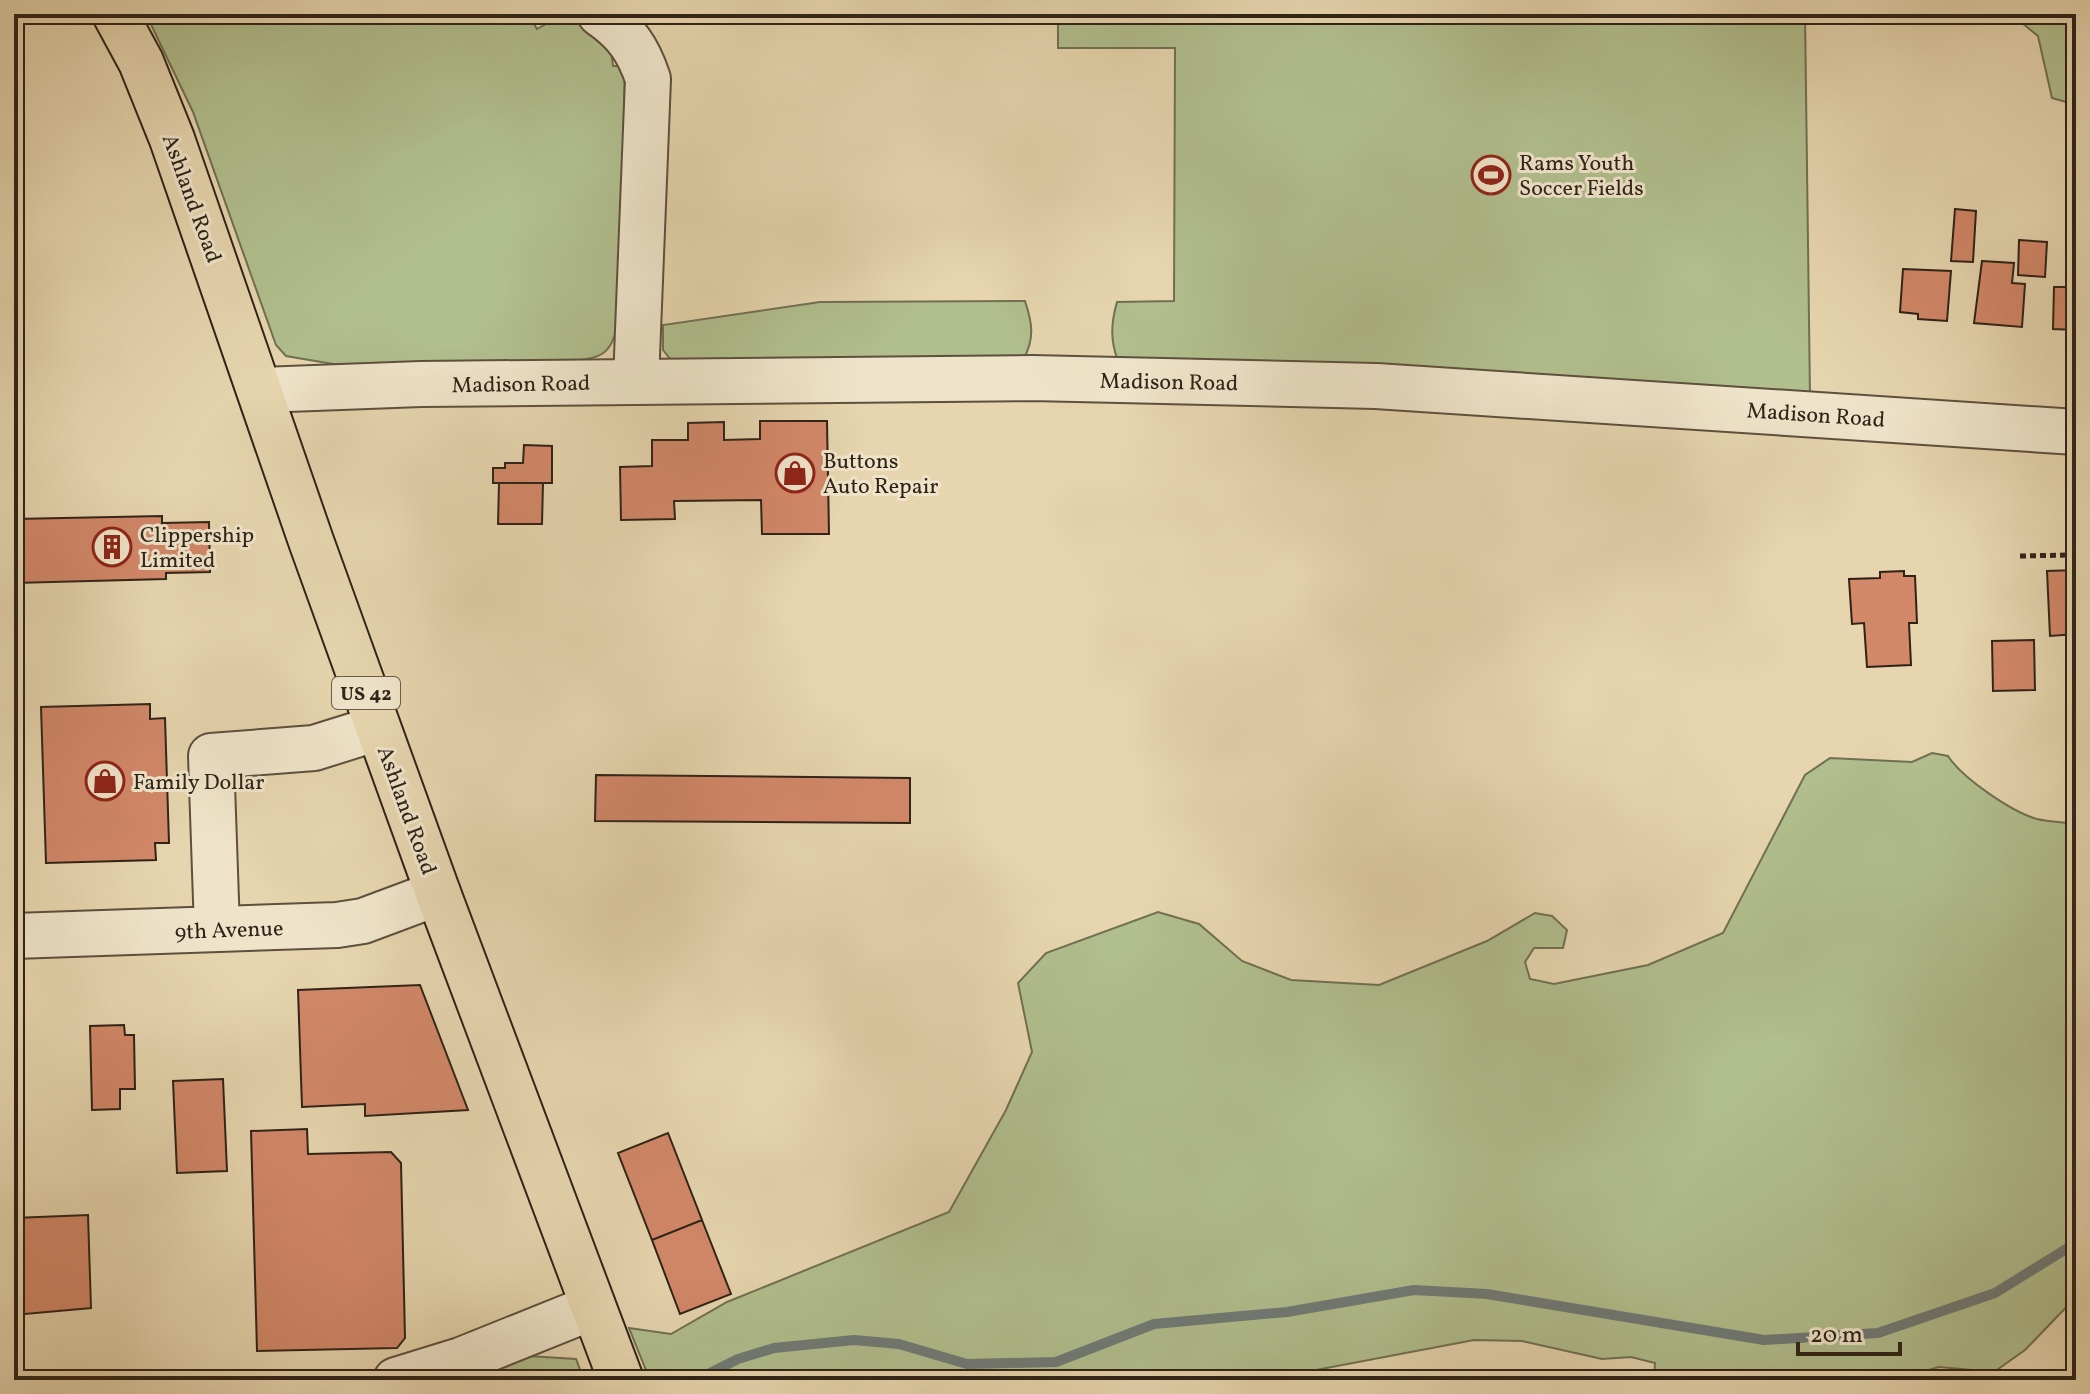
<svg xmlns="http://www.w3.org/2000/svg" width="2090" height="1394" viewBox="0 0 2090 1394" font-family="Vollkorn,serif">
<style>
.green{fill:#b1be8d;stroke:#707052;stroke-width:2}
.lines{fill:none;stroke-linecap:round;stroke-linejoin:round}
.stream{stroke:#707b77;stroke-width:10}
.building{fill:#d28869;stroke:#2f2318;stroke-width:2}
.minor-casing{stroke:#5d503e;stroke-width:48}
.major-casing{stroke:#2f2318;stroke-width:48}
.path{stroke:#2f2318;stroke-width:5;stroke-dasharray:6 4;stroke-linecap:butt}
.minor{stroke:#efe4ca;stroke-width:44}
.major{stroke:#e6d5ae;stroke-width:44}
.labels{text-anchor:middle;stroke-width:6;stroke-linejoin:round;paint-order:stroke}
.shield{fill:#efe4ca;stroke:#695d4d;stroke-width:2}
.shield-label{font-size:20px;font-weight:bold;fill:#2f2318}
.poi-label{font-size:22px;fill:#2f2318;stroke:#efe4ca;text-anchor:start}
.street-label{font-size:22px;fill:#2f2318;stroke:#efe4ca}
</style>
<rect width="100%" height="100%" fill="#e6d5ae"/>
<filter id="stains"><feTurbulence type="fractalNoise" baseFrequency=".0025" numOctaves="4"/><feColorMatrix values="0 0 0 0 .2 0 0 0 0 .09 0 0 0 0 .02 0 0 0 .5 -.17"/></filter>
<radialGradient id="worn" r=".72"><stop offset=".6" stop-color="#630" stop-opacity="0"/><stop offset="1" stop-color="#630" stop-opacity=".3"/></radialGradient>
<path class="green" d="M146,14H528L537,29L564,14L610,42L613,66H625L619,321C610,356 603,358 568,361L339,365L286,356L276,345L193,112Z
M1058,14H1805L1810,396L1118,361C1110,340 1111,323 1117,302L1174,301L1175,48H1058Z
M2011,14H2076V105L2052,98L2038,36Z
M1025,301C1032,322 1035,338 1024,358L671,360L663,350V325L820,302Z
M1932,753L1948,756C1962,778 2012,812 2037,819C2050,822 2063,822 2076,824V1297L2025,1350L1994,1372L1939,1367L1894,1380H1654L1655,1363L1631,1357L1602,1359L1522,1341L1474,1340L1263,1380H650L629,1328L671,1334L727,1302L949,1212L1006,1110L1032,1052L1018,983L1046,953L1158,912L1199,924L1242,961L1291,980L1379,985L1487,941L1535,913L1552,916L1567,930L1563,948H1534L1525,962L1530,979L1554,984L1648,965L1723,933L1805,775L1830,758L1912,762Z
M528,1356L576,1359L584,1380H464Z"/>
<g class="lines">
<path class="stream" d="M696,1380L738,1359L774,1348L854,1340L899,1344L967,1364L1056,1362L1154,1324L1287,1312L1414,1290L1487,1294L1764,1340L1878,1333L1995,1293L2076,1243"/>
</g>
<path class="building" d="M1955,209L1976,211L1973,262L1951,261Z
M2019,240L2047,242L2045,277L2018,275Z
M1982,261L2014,263L2012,283L2025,284L2022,327L1974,323Z
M1903,269L1951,271L1947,321L1918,319V314L1900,312Z
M2054,287H2076V330L2053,329Z
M760,421H827L829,534H762L761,500L674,501L675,519L621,520L620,467L652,466V440H688V423L724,422V440L760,439Z
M524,445L552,446V483H493V468H505V463H523Z
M499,483H543L542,524H498Z
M162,516V523L209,522L210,572L166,573V579L14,583V519Z
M2076,570V634L2050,636L2047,571Z
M1904,571V576H1915L1917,623H1909L1911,665L1867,667L1864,623L1852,624L1849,579L1880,578V572Z
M2034,640L2035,690L1993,691L1992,641Z
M150,704V719L165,718L169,843H155L156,860L46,863L41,707Z
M596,775L910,778V823L595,821Z
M420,985L468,1110L365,1116V1104L302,1107L298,990Z
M124,1025L125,1035H134L135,1089H120V1109L92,1110L90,1026Z
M223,1079L227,1171L177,1173L173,1081Z
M307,1129L308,1154L391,1152L401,1163L405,1338L397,1348L257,1351L251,1131Z
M668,1133L702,1220L652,1240L618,1153Z
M88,1215L91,1308L14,1315V1218Z
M702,1220L731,1294L680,1314L652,1240Z"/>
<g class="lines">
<defs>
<path id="minor" d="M600,14C626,32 638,49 648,79L636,381
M261,390L421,384L1032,378L1376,386L2076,432
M217,929L211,756L314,748L378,728
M14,936L337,925L363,921L438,893
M396,1380L461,1360L593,1307"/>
<path id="major" d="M115,14L141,62L172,139L311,541L438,893L621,1380"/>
</defs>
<use href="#minor" class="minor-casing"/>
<use href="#major" class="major-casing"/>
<path class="path" d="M2020,556L2072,555V562"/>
<use href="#minor" class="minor"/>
<use href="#major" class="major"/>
</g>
<defs>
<symbol id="stadium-ring" viewBox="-11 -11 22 22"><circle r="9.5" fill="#efe4ca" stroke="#8f2418" stroke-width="1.5"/><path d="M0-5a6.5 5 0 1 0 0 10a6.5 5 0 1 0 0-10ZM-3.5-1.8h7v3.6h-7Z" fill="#8f2418"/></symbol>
<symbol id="shop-ring" viewBox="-11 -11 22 22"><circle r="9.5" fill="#efe4ca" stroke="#8f2418" stroke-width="1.5"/><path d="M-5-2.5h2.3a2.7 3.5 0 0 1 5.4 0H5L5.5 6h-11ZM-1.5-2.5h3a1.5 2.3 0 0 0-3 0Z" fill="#8f2418"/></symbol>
<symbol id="building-ring" viewBox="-11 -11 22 22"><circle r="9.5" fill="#efe4ca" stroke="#8f2418" stroke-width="1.5"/><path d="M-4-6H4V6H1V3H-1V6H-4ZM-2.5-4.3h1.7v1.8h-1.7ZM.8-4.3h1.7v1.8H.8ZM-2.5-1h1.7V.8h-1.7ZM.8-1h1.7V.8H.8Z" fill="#8f2418"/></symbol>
</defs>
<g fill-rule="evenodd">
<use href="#stadium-ring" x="1469" y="153" width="44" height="44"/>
<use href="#shop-ring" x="773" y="451" width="44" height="44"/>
<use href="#building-ring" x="90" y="525" width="44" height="44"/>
<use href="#shop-ring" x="83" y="759" width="44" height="44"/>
</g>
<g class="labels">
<rect class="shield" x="332" y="677" width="68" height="32" rx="6"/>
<g class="shield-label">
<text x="366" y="700">US 42</text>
</g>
<g class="poi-label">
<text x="1519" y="170">Rams Youth<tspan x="1519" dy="25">Soccer Fields</tspan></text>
<text x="823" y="468">Buttons<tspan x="823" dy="25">Auto Repair</tspan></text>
<text x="140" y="542">Clippership<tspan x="140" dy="25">Limited</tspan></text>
<text x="133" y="789">Family Dollar</text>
</g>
<g class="street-label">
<text transform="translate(193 198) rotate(70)" y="8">Ashland Road</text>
<text transform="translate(1169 381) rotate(1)" y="8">Madison Road</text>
<text transform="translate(521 383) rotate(-1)" y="8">Madison Road</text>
<text transform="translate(1816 414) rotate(4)" y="8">Madison Road</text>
<text transform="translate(408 810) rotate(70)" y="8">Ashland Road</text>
<text transform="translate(229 929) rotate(-2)" y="8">9th Avenue</text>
</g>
</g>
<rect width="2090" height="1394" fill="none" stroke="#e6d5ae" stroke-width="48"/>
<rect x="16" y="16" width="2058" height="1362" fill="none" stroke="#2f2318" stroke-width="4"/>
<rect x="24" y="24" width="2042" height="1346" fill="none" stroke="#2f2318" stroke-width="2"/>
<path d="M1798 1342v12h102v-12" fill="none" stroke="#2f2318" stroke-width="4"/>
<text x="1810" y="1342" font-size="24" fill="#2f2318" stroke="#efe4ca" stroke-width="6" paint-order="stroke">20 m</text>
<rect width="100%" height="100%" filter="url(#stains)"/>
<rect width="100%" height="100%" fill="url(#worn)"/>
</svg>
